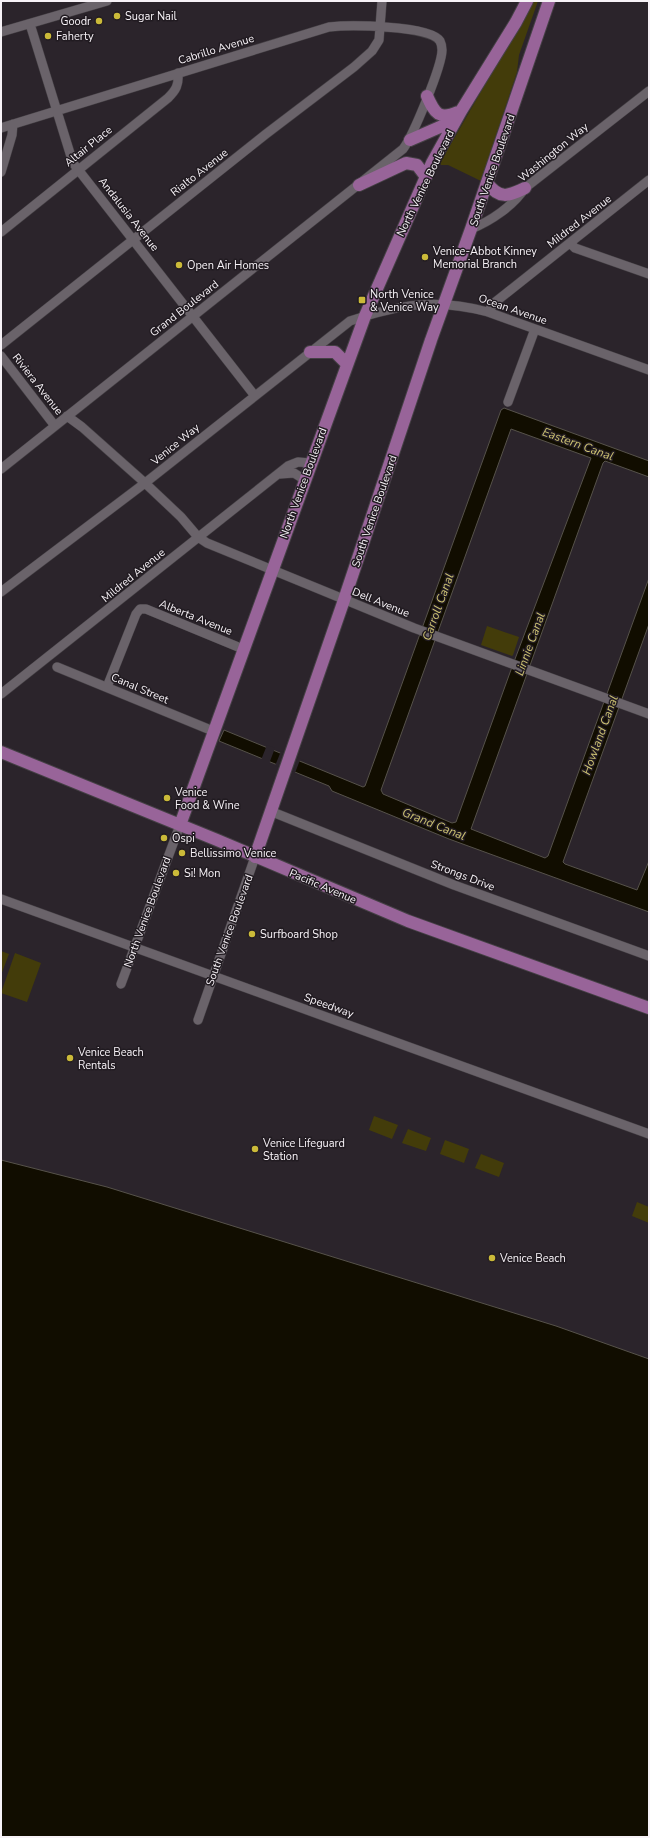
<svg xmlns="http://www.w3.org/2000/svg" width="650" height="1838" viewBox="0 0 650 1838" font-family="'Nunito Sans',sans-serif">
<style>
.green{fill:#433c0a}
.water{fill:#110d00;stroke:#56524a;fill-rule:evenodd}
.pier{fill:#2b242b}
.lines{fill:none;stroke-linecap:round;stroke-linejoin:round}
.minor-casing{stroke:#454045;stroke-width:10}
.major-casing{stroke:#454045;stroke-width:14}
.minor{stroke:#6a636a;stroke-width:9}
.major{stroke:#986499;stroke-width:12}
.poi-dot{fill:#cbba39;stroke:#211b21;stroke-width:1.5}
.labels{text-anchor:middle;stroke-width:3;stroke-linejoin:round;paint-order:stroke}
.poi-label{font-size:11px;fill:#f7f2f7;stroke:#211b21;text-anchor:start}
.street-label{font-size:11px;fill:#f7f2f7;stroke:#211b21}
.water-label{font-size:12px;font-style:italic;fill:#cdc272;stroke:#211b21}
</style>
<rect width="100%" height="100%" fill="#2b242b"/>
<path class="green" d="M533,1H538L519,55L517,72L481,181L448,165H441L440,163Z
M487,626L519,637L513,655L512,656L481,645Z
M1,951L9,954L1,975Z
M15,953L41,963L27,1002L1,993Z
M374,1116L398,1125L392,1139L369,1130Z
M408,1129L431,1138L426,1151L402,1143Z
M445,1140L469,1149L464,1163L440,1154Z
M481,1154L504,1163L499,1177L475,1168Z
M637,1202L649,1207V1223L632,1216Z"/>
<path class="water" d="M504,408L649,461V477L605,461L603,463L471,829L545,858L548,856L649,578V624L563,862L565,864L637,890L649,861V912L449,839L332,791L329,786L219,741L224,730L363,787L365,786L501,410ZM511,429L591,458L512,667L456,822L452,823L383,794L381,790Z
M1,1160L107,1187L556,1326L649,1359V1837H1Z"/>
<path class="pier" d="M267,745L275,748L269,764L261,760Z
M281,751L326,769L300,760L295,773L319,784L275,766Z"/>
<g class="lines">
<defs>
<path id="minor" d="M30,24L73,163L255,396
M1,32L107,1
M1,128L329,27C348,25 430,25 440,41C441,43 442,47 442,50C442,66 413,136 403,149L1,469
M1,172L12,135L13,124
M471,229C491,221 513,206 525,188L649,91
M1,232L168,98C176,90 179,85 178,73
M570,243L575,248L649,274
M488,312L494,303L649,180
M1,345L266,134L354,67L372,51L379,40L382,1
M1,356L55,426
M508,402L535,329
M67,416L82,427L145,483L181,517L198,537L207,543L414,628L649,714
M280,474L294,473L305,480
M1,592L145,483L350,321C401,304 436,298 488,312L649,370
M57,667L213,731
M107,687L136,614L140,609H146L243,649
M1,694L288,466L298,462L311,463
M270,811L454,885L649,956
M1,899L649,1134
M121,984L180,825
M198,1020L255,857"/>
<path id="major" d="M427,96C435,114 439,120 458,112
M410,140L456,120
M487,183C500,200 508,196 525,188
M359,185L406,163L417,165L426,177
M310,352H335L346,363
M1,752L217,840L408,921L649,1008
M180,825L365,316L432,163L461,111L516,22L527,1
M255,857L344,600L431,340L471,229L549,1"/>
</defs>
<use href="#minor" class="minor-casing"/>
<use href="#major" class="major-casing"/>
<use href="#minor" class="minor"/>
<use href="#major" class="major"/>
</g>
<g class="poi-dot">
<circle cx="117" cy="16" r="4"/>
<circle cx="99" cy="21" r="4"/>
<circle cx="48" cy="36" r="4"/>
<circle cx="425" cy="257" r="4"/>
<circle cx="179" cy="265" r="4"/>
<rect x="358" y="296" width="8" height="8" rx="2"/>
<circle cx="167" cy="798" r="4"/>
<circle cx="164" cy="838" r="4"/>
<circle cx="182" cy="853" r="4"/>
<circle cx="176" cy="873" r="4"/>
<circle cx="252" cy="934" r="4"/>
<circle cx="70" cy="1058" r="4"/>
<circle cx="255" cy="1149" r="4"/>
<circle cx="492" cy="1258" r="4"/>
</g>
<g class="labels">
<g class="poi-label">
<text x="125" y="20">Sugar Nail</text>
<text x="91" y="25" text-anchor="end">Goodr</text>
<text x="56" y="40">Faherty</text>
<text x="433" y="255">Venice-Abbot Kinney<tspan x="433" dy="13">Memorial Branch</tspan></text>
<text x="187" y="269">Open Air Homes</text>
<text x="370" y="298">North Venice<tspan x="370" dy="13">&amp; Venice Way</tspan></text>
<text x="175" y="796">Venice<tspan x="175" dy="13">Food &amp; Wine</tspan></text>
<text x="172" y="842">Ospi</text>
<text x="190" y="857">Bellissimo Venice</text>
<text x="184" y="877">Si! Mon</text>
<text x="260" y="938">Surfboard Shop</text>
<text x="78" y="1056">Venice Beach<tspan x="78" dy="13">Rentals</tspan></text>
<text x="263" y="1147">Venice Lifeguard<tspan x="263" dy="13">Station</tspan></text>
<text x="500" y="1262">Venice Beach</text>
</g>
<g class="street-label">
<text transform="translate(216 49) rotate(-17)" y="4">Cabrillo Avenue</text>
<text transform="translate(88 146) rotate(-39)" y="4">Altair Place</text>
<text transform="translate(553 152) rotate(-39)" y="4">Washington Way</text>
<text transform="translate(492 170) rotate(-71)" y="4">South Venice Boulevard</text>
<text transform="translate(199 172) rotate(-38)" y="4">Rialto Avenue</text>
<text transform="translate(425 183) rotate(-64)" y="4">North Venice Boulevard</text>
<text transform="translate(129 214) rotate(52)" y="4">Andalusia Avenue</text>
<text transform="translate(579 221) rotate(-38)" y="4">Mildred Avenue</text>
<text transform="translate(184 308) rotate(-38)" y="4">Grand Boulevard</text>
<text transform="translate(513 309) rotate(19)" y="4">Ocean Avenue</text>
<text transform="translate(38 384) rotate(52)" y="4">Riviera Avenue</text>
<text transform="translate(175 444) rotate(-39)" y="4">Venice Way</text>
<text transform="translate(303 483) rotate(-70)" y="4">North Venice Boulevard</text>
<text transform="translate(374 511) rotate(-71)" y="4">South Venice Boulevard</text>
<text transform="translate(133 575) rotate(-39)" y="4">Mildred Avenue</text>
<text transform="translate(381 602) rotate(22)" y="4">Dell Avenue</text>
<text transform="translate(196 617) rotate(22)" y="4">Alberta Avenue</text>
<text transform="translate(140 688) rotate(23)" y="4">Canal Street</text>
<text transform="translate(463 875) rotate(21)" y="4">Strongs Drive</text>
<text transform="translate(323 886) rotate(23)" y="4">Pacific Avenue</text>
<text transform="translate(147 912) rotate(-70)" y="4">North Venice Boulevard</text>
<text transform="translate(229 930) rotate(-70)" y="4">South Venice Boulevard</text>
<text transform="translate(329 1005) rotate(20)" y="4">Speedway</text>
</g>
<g class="water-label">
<text transform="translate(578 444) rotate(20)" y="4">Eastern Canal</text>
<text transform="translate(438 607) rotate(-70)" y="4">Carroll Canal</text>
<text transform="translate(530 644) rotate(-70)" y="4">Linnie Canal</text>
<text transform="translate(600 735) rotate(-70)" y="4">Howland Canal</text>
<text transform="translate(434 824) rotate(22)" y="4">Grand Canal</text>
</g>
</g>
<rect width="650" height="1838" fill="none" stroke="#f7f2f7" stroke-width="4"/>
</svg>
